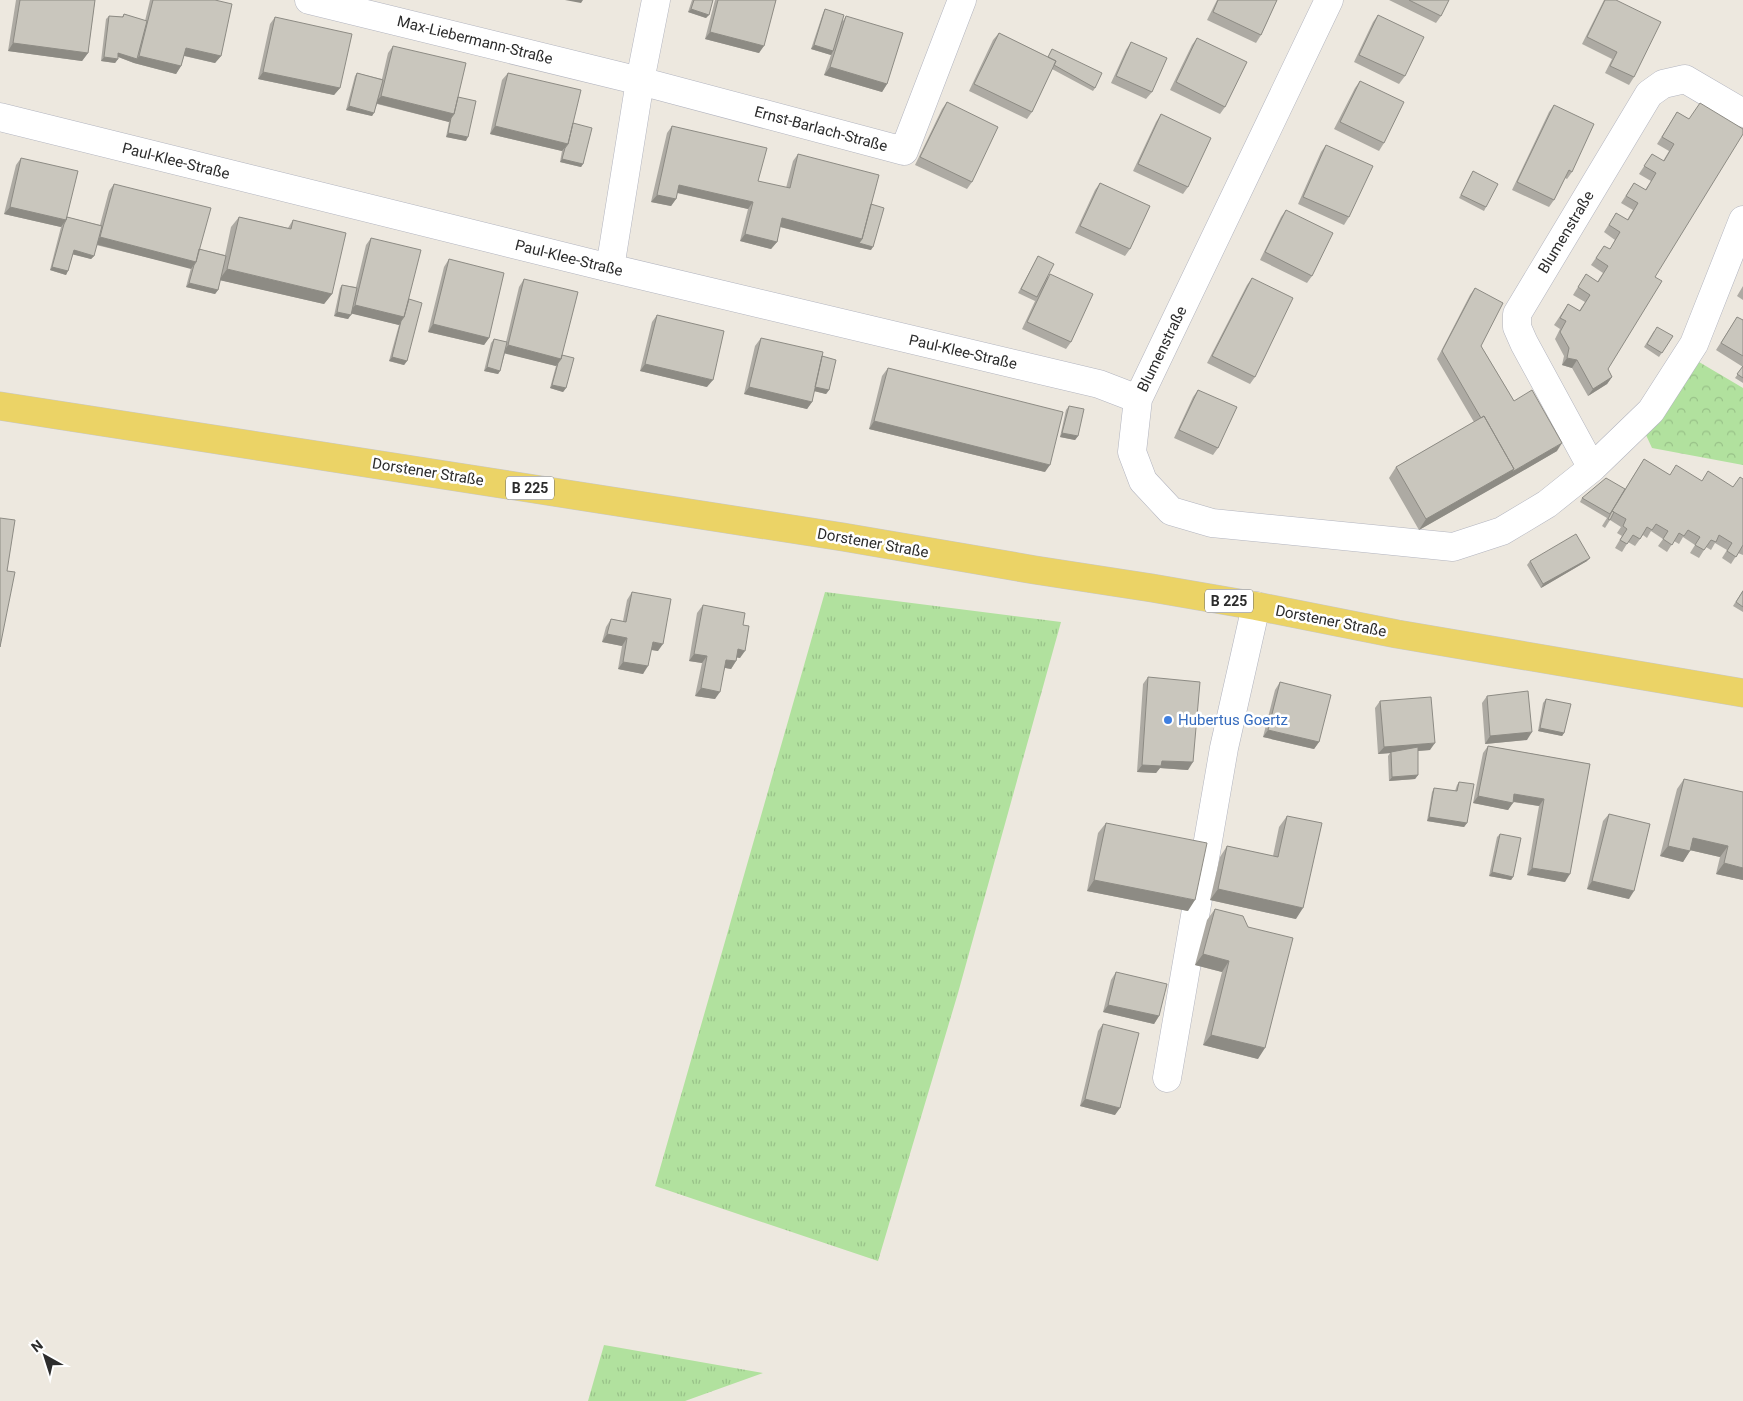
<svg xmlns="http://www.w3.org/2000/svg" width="1743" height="1401" viewBox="0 0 1743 1401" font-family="Roboto,sans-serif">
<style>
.grass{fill:url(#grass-tufts)}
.forest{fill:url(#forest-crowns)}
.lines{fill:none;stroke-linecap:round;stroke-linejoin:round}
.minor-casing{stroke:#b2b4bf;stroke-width:29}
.primary-casing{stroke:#c8c8c8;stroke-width:29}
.minor{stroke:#fff;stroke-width:28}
.primary{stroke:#ebd366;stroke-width:28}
.wall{fill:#adaaa3}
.shaded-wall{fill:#8d8b84}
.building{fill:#c9c6bd;stroke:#8d8b84}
.shop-dot{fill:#3f7fe0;stroke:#fff;stroke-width:2}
.labels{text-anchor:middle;stroke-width:5;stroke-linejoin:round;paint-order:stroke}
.shield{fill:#fff;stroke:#6b6b6b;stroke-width:1}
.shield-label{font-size:14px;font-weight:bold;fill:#2c2c2c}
.street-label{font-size:15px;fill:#2c2c2c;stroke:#fff}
.shop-label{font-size:15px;fill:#366cbe;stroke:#fff;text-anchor:start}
</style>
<defs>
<pattern id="grass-tufts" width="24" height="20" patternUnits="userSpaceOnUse" patternTransform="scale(1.25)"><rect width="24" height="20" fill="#b1e19e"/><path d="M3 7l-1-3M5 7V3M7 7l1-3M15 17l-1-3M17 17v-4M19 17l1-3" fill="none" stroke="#98c188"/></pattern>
<pattern id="forest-crowns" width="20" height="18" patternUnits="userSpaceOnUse" patternTransform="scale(1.25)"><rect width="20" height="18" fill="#b1e19e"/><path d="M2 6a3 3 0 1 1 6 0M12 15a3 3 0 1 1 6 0" fill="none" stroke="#98c188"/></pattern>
</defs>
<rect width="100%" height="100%" fill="#ede8df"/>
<path class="grass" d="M825,592L1061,622L958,993L878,1261L655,1186Z
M604,1345L763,1373L685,1401H588Z"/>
<path class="forest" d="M1694,359L1743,388V465L1652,448L1646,435Z"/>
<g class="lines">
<defs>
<path id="minor" d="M309,0L640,81L904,151L962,0
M1329,0L1138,399L1132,452L1143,481L1171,511L1212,523L1453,547L1502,531L1547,504L1592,468L1651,411L1694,344L1743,220
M0,117L610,268L1099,384L1138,399
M610,268L640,81L656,0
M1592,468L1524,343L1517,327V314L1649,94L1663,84L1685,79L1743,113
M1167,1078L1224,748L1256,606"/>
<path id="primary" d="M0,406L843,537L1035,570L1152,588L1256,606L1397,634L1743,693"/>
</defs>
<use href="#minor" class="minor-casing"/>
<use href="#primary" class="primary-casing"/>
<use href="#minor" class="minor"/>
<use href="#primary" class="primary"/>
</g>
<path class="wall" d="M16,0H95L88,53L82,61L8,51Z
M150,0H215L221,56L215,63L184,56L181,66L176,74L134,63L118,57V59L115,63L101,61L106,19L109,16L122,17L124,14L145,21Z
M692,0H713L706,18L688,12Z
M715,0H776L759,53L705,39Z
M1217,0H1277L1261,35L1256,43L1207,20Z
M1389,0H1449L1441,16L1436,23Z
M1604,0H1616L1634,77L1629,85L1605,73L1612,59L1582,44Z
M825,9L843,21L846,16L887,84L882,92L824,75L831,55L811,49L823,13Z
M1378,15L1405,76L1399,84L1354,62L1373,22Z
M275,17L340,88L334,95L258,79L270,24Z
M999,33L1048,57L1052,49L1095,88L1093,91L1052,69L1032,112L1027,119L969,91L993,40Z
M1197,38L1225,107L1220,114L1170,90L1192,45Z
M1131,42L1152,92L1146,99L1111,83L1126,50Z
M393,46L458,97L466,141L446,137L449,122L377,104L372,116L346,110L355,76L357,73L382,79L388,53Z
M508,73L573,123L583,164L581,167L560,162L562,151L490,134L502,80Z
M1360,81L1384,143L1379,151L1334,129L1355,88Z
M947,102L972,182L967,189L915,165L942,109Z
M1554,105L1572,172L1567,179L1565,178L1554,200L1549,207L1512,190L1549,112Z
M1677,112L1689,119L1655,277L1608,369L1612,377L1607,384L1588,396L1572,368L1562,365L1564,356L1555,339L1560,329L1554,325L1568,304L1579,311L1585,302L1573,295L1586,274L1597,282L1603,273L1591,265L1604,246L1610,249L1615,240L1604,232L1616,213L1627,220L1633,210L1621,203L1634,183L1645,190L1651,181L1639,174L1652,154L1663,161L1669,151L1657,144Z
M1161,114L1188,187L1183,194L1133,171L1156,122Z
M672,126L758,181L786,188L793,161L798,154L871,204V250L780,227L777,242L771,249L740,241L748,209L677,193L676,199L671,206L651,202L667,133Z
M1326,145L1349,217L1344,225L1298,204L1321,152Z
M21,158L67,217L100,225L109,191L114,184L199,249L225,255L231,227L239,217L288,228L293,220L332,294L324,304L220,280L218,290L215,294L186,287L191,268L96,245L94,256L91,259L73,254L66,275L50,270L61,227L4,214L16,165Z
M1473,171L1486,207L1484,211L1459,198Z
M1100,183L1130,249L1125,256L1075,233L1095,190Z
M1286,210L1312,276L1307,283L1260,260L1281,217Z
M371,238L409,299L407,361L404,365L389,361L399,325L351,313L348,319L334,316L340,288L342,285L356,287L366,245Z
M1038,256L1048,277L1071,342L1066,349L1022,329L1036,299L1035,301L1018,293Z
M449,259L489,338L484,345L428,332L444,267Z
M1252,278L1255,377L1250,384L1207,363L1247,285Z
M524,279L562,355L566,388L563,392L550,388L556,366L505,353L500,371L498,374L484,371L491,343L494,339L506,342L519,287Z
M1743,286V300L1737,296Z
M1475,288L1481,346L1514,401L1557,451L1419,530L1389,478L1396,467L1474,422L1437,359L1470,295Z
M657,315L707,387L640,371L652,322Z
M1737,317L1742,320L1743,319V383L1735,378L1743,367L1716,350Z
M1654,331L1673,336L1659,357L1644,347Z
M761,338L822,356L829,390L826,394L814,391L812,402L807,409L744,394L755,346Z
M888,368L1045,472L869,429L882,376Z
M1198,390L1218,448L1213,455L1174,438L1193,397Z
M1069,406L1078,436L1075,440L1060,437L1066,410Z
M1644,459L1669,475L1733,487L1743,479V555L1738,553L1731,564L1722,558L1727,550L1715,543L1711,550L1706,547L1699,558L1690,553L1695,545L1683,537L1679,544L1674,541L1667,552L1658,546L1663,539L1651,531L1647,538L1643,535L1635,546L1628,542L1622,552L1615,548L1622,536L1617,533L1621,527L1610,520L1605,528L1602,526L1607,518L1580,502L1582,498L1625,489Z
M1530,561H1587L1541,588L1527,565Z
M1743,590V612L1733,606Z
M632,592L658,651L651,650L643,674L618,669L622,646L602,642L606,627L611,619L623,621L627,600Z
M703,605L743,625L740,658L737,657L736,661L731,669L725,668L715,699L695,696L702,663L689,661L697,613Z
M1148,677L1188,770L1160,768L1156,773L1137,772L1143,684Z
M1280,682L1319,742L1314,749L1263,737L1275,690Z
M1487,696L1527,740L1485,744L1482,703Z
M1546,699L1564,733L1562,736L1538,731L1543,703Z
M1380,701L1430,750L1418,751V775L1415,779L1389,781L1388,756L1390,753L1378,754L1375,708Z
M1488,746L1590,764L1565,882L1527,875L1539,806L1513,802L1508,810L1473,803L1483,753Z
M1684,779L1743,792V880L1716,874L1720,857L1690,850L1683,862L1660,856L1677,789Z
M1459,782L1467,823L1464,827L1427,821L1432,792L1434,788L1455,791L1457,785Z
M1609,814L1629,899L1587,889L1603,821Z
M1287,816L1296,919L1210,900L1220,857L1227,846L1273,856L1279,827Z
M1106,823L1188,911L1087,891L1098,833Z
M1500,834L1513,877L1511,880L1489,876L1497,837Z
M1215,909L1258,1059L1203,1045L1222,972L1195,965L1207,920Z
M1116,972L1159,1016L1154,1024L1103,1012L1111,980Z
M1103,1024L1115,1115L1080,1106L1098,1031Z"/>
<path class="shaded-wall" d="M565,0H583L581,3Z
M691,9L709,15L706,18L688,12Z
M710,32L764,46L759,53L705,39Z
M13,43L88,53L82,61L8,51Z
M814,45L833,51L831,55L811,49Z
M186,48L221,56L215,63L181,55Z
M118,53L137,59L139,56L181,66L176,74L134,63L116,56Z
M104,57L118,59L115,63L101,61Z
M830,67L887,84L882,92L824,75Z
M263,72L340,88L334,95L258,79Z
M381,96L454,114L449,122L375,103Z
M349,106L374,113L372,116L346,110Z
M495,126L568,144L562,151L490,134Z
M448,133L468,137L466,141L446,137Z
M562,159L583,164L581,167L560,162Z
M679,185L753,202L748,209L674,192Z
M657,195L676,199L671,206L651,202Z
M10,207L66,220L61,227L4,214Z
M782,218L862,239L857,247L777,226Z
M745,234L777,242L771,249L740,241Z
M100,237L196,262L191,269L95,244Z
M859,243L873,247L871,250L857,247Z
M74,250L94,256L91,259L71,254Z
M52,267L68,271L66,275L50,270Z
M227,269L332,294L324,304L219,280Z
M189,283L218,290L215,294L186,287Z
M355,305L404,317L399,325L349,313Z
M337,312L351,315L348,319L334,316Z
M433,324L489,338L484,345L428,332Z
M508,345L561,359L556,366L503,353Z
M392,357L407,361L404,365L389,361Z
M1567,358L1577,360L1572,368L1562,365Z
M645,364L713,380L707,387L640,371Z
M487,367L500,371L498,374L484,371Z
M1612,377L1607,384L1588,396L1593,389Z
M552,385L566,388L563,392L550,388Z
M813,386L829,390L826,394L810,390Z
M749,387L812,402L807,409L744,394Z
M874,421L1050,465L1045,472L869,429Z
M1062,433L1078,436L1075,440L1060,437Z
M1562,443L1557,451L1507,480L1512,472Z
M1514,469L1507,480L1419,530L1426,519Z
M1590,558L1587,561L1541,588L1543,584Z
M607,634L627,638L622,646L602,642Z
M653,642L663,644L658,651L647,649Z
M738,649L745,651L740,658L733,657Z
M694,654L707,656L702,663L689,661Z
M726,660L736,661L731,669L721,667Z
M623,662L648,666L643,674L618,669Z
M701,688L720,692L715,699L695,696Z
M1540,728L1564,733L1562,736L1538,731Z
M1268,730L1319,742L1314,749L1263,737Z
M1532,732L1527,740L1485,744L1490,736Z
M1435,743L1430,750L1378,754L1384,747Z
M1162,761L1193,762L1188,770L1160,768L1156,773L1137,772L1142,765Z
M1418,775L1415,779L1389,781L1392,777Z
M1514,794L1544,799L1539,806L1509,801Z
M1478,796L1513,803L1508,810L1473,803Z
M1429,817L1467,823L1464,827L1427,821Z
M1693,838L1728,846L1720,857L1685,849Z
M1668,846L1690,851L1683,862L1660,856Z
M1724,863L1743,868V880L1716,874Z
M1532,868L1570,874L1565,882L1527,875Z
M1492,872L1513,877L1511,880L1489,876Z
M1094,880L1195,900L1188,911L1087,891Z
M1592,881L1634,891L1629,899L1587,889Z
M1218,889L1303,908L1296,919L1210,900Z
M1203,954L1229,961L1222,972L1195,965Z
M1108,1005L1159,1016L1154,1024L1103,1012Z
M1211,1035L1265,1048L1258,1059L1203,1045Z
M1085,1099L1120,1108L1115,1115L1080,1106Z"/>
<path class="building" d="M20,0H95L88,53L13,43Z
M153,0H215L232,4L221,56L186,48L181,66L139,56Z
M694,0H713L709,15L691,9Z
M718,0H776L764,46L710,32Z
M1218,0H1277L1261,35L1213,12Z
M1409,0H1449L1441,16Z
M1605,0H1616L1661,22L1634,77L1610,66L1617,52L1587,37Z
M825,9L844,15L833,51L814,45Z
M124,14L147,21L137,59L118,53V59L104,57L109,16L123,17Z
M1378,15L1424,37L1405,76L1359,55Z
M846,16L903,33L887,84L830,67Z
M275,17L352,34L340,88L263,72Z
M999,33L1056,61L1032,112L974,84Z
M1197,38L1247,62L1225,107L1176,82Z
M1131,42L1167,58L1152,92L1116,76Z
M393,46L466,63L454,114L381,96Z
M1052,49L1102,73L1095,88L1054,65L1056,61L1048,57Z
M357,73L383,80L374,113L349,106Z
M508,73L581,90L568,144L495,126Z
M1360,81L1404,102L1384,143L1340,122Z
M458,97L476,101L468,137L448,133L451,118L454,114Z
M947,102L998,127L972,182L920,157Z
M1700,103L1743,129V134L1655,277L1662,281L1608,369L1612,377L1593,389L1577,360L1567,358L1569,348L1560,332L1566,321L1560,318L1568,304L1580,311L1590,295L1578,287L1586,274L1598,282L1608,266L1596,258L1604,246L1610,249L1620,232L1609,225L1616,213L1628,220L1638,203L1626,196L1634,183L1646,190L1656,173L1644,166L1652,154L1664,161L1674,144L1662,137L1677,112L1689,119Z
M1554,105L1594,124L1572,172L1569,170L1554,200L1517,182Z
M1161,114L1211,138L1188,187L1138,164Z
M573,123L592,128L583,164L562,159L565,148L568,144Z
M672,126L767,148L758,181L790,188L798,154L879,175L862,239L782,218L777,242L745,234L753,202L679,185L676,199L657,195Z
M1326,145L1373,166L1349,217L1303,197Z
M21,158L78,171L66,220L10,207Z
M1473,171L1498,184L1486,207L1461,195Z
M1100,183L1150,206L1130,249L1080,226Z
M114,184L211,208L196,262L100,237Z
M871,204L884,208L873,247L859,243L862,239Z
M1286,210L1333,233L1312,276L1265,252Z
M67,217L102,226L94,256L74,250L68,271L52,267L64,224L66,220Z
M239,217L291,229L293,220L346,233L332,294L227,269Z
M371,238L421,250L404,317L355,305Z
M199,249L226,256L218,290L189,283L194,265L196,262Z
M1038,256L1054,264L1037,297L1021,289Z
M449,259L504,273L489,338L433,324Z
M1050,274L1093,294L1071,342L1027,322Z
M1252,278L1293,298L1255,377L1212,356Z
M524,279L578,292L561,359L508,345Z
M342,285L357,288L351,315L337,312Z
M1475,288L1503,303L1481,346L1514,401L1532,390L1562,443L1512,472L1514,469L1484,416L1481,418L1442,351Z
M409,299L422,303L407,361L392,357L401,321L404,317Z
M657,315L724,331L713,380L645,364Z
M1737,317L1743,320V356L1721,343Z
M1657,327L1673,336L1662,353L1647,344Z
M761,338L823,352L812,402L749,387Z
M494,339L507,342L500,371L487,367Z
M562,355L574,358L566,388L552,385L558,363L561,359Z
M822,356L836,360L829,390L815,387Z
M1743,366V378L1737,374Z
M888,368L1063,412L1050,465L874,421Z
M1198,390L1237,407L1218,448L1179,430Z
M1069,406L1084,409L1078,436L1062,433Z
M1484,416L1514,469L1426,519L1396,467Z
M1644,459L1670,475L1676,465L1702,481L1708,471L1733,487L1740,477L1743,479V545L1736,557L1727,551L1732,543L1719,535L1716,542L1711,540L1704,550L1695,545L1700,537L1688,530L1684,536L1679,533L1672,545L1663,539L1668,531L1656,524L1652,530L1647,527L1640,539L1633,535L1627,544L1620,540L1627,529L1623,526L1626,519L1612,511Z
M1606,478L1625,489L1610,514L1582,498Z
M1612,511L1614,512L1610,520L1608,519Z
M0,518L15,520L7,571L15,572L0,647Z
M1576,534L1590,558L1543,584L1530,561Z
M1743,591V607L1736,602Z
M632,592L671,599L663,644L653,642L648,666L623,662L627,638L607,634L611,619L626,622Z
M703,605L745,613L743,625L749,626L745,651L738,649L736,661L726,660L720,692L701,688L707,656L694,654Z
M1148,677L1200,682L1193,762L1162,761L1161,766L1142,765Z
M1280,682L1331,695L1319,742L1268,730Z
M1528,691L1532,732L1490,736L1487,696Z
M1431,697L1435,743L1384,747L1380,701Z
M1546,699L1571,704L1564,733L1540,728Z
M1488,746L1590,764L1570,874L1532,868L1544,799L1514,794L1513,803L1478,796Z
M1418,747V775L1392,777L1391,752Z
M1684,779L1743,792V868L1724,863L1728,846L1693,838L1690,851L1668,846Z
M1459,782L1474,784L1467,823L1429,817L1434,788L1457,791Z
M1609,814L1650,824L1634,891L1592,881Z
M1287,816L1322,823L1303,908L1218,889L1227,846L1278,857Z
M1106,823L1207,843L1195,900L1094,880Z
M1500,834L1521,838L1513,877L1492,872Z
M1215,909L1243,916L1248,927L1293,938L1265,1048L1211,1035L1229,961L1203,954Z
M1116,972L1167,984L1159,1016L1108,1005Z
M1103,1024L1139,1033L1120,1108L1085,1099Z"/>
<circle class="shop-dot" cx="1168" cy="720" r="5"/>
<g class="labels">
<g class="shield">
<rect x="506" y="476.5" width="48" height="23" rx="4"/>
<rect x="1205" y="589.5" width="48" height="23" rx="4"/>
</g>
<g class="shield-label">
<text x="530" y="493">B 225</text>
<text x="1229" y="606">B 225</text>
</g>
<g class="street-label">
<text transform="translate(475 40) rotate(14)" y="5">Max-Liebermann-Straße</text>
<text transform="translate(821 129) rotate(15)" y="5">Ernst-Barlach-Straße</text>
<text transform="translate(176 161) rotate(14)" y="5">Paul-Klee-Straße</text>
<text transform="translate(1566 232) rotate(-59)" y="5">Blumenstraße</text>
<text transform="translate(569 258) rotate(14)" y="5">Paul-Klee-Straße</text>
<text transform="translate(1162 349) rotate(-64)" y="5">Blumenstraße</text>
<text transform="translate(963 352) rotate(13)" y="5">Paul-Klee-Straße</text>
<text transform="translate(428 472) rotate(9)" y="5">Dorstener Straße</text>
<text transform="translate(873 543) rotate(10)" y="5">Dorstener Straße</text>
<text transform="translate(1331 621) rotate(11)" y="5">Dorstener Straße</text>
</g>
<g class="shop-label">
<text x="1178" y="725">Hubertus Goertz</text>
</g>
</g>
<g transform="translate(45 1356) rotate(321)" stroke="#ffffff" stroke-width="4" paint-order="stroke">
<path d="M0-4L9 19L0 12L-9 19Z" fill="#2c2c2c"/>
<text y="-8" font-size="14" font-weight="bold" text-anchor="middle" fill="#2c2c2c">N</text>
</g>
</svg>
